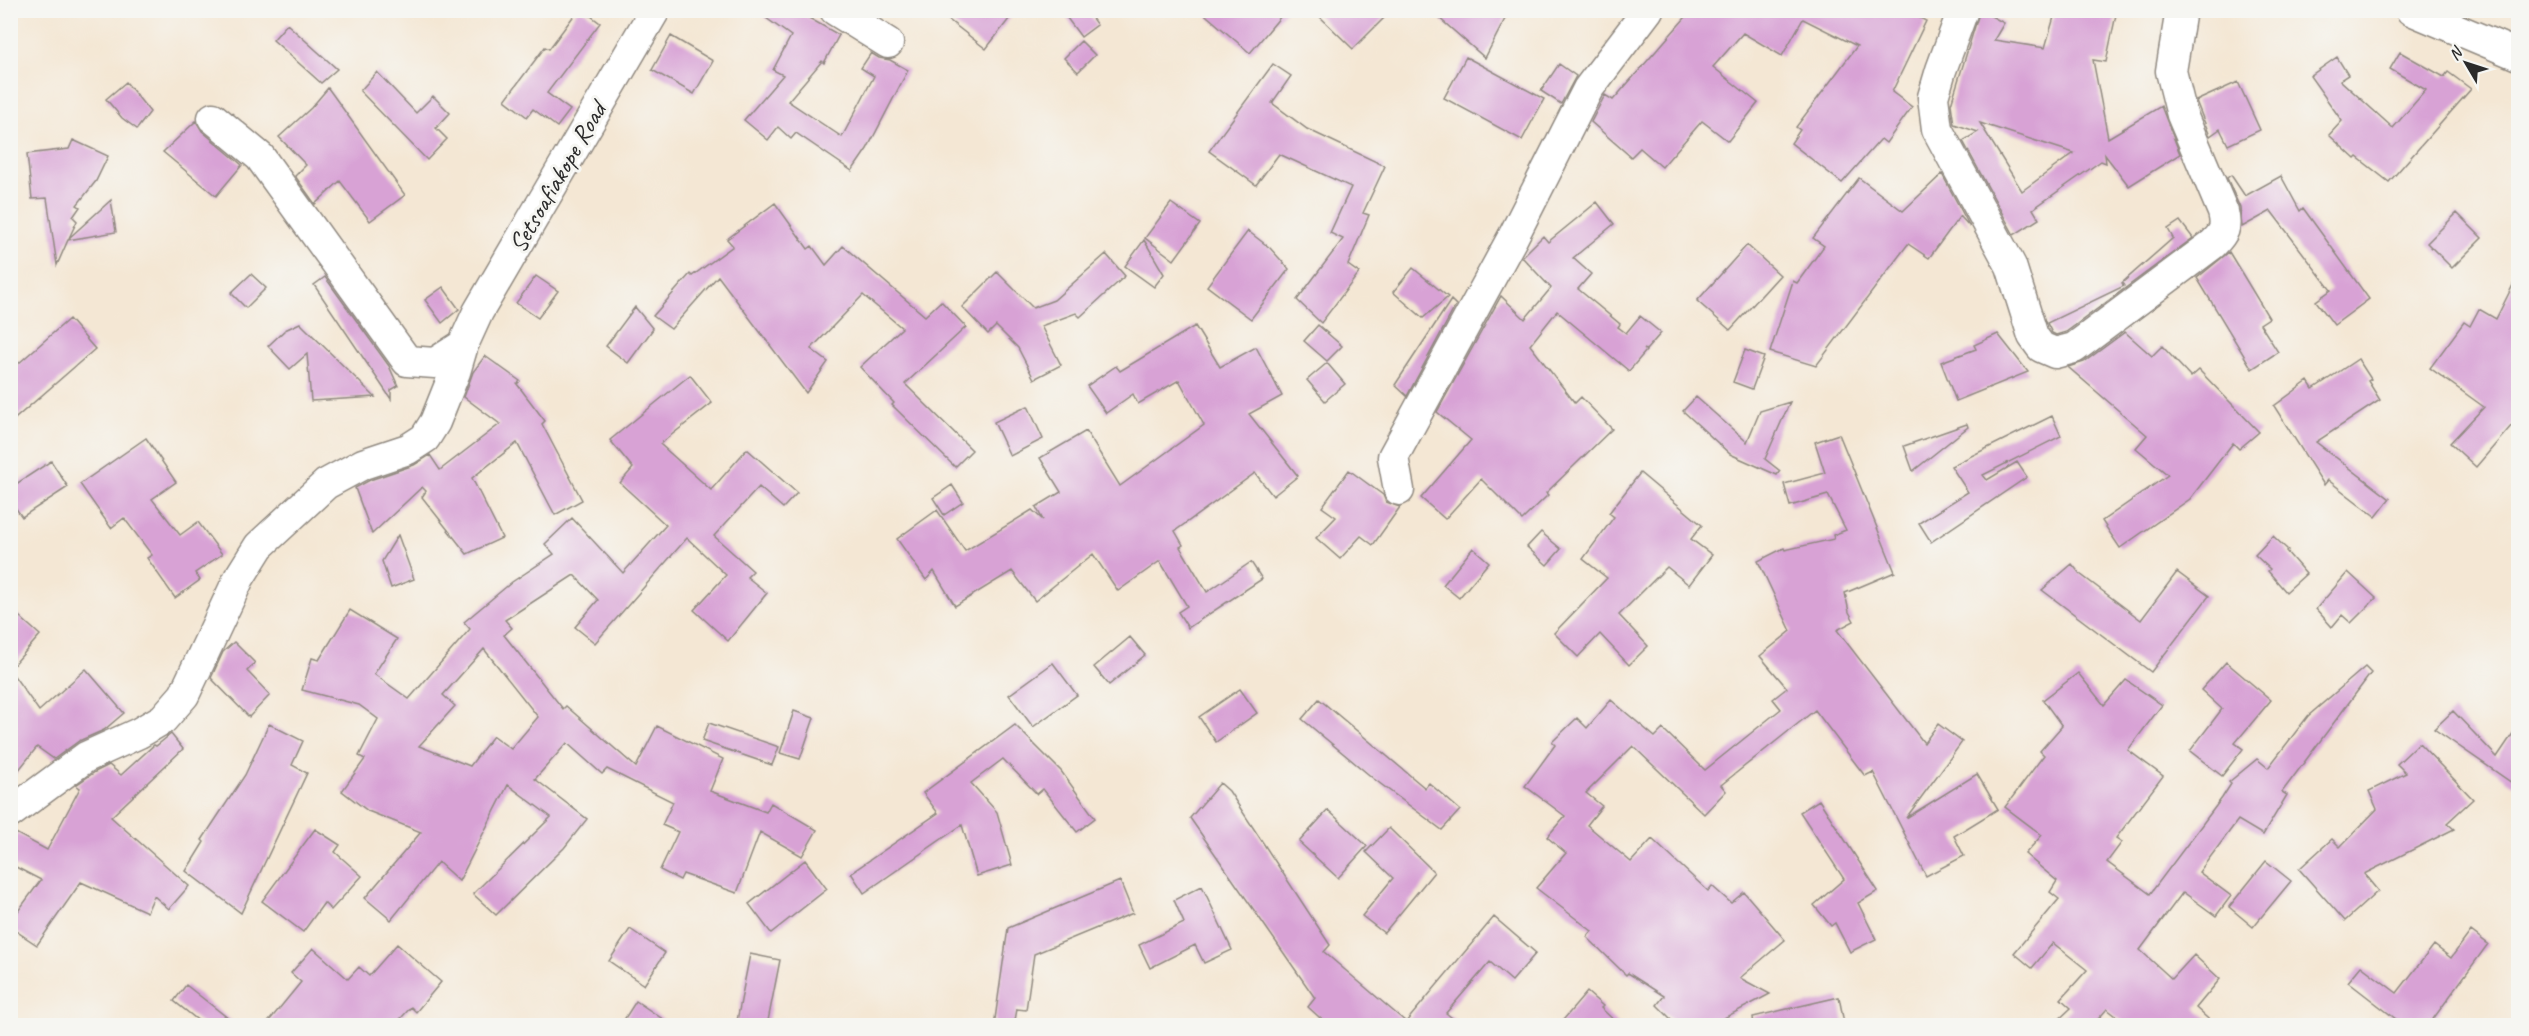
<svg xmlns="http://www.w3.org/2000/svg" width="2529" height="1036" viewBox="0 0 2529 1036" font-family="Caveat,sans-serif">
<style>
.building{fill:#d8a2d5;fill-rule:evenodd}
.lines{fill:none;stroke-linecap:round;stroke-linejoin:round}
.minor-casing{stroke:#908980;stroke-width:33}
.minor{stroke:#fff;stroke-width:30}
.labels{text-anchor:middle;stroke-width:6;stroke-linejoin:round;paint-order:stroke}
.street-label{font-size:26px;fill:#2b2b2b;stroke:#f6f6f2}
</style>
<rect width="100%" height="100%" fill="#f6f6f2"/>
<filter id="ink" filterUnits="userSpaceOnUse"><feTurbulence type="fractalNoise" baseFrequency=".0167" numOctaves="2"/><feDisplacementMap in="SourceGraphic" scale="12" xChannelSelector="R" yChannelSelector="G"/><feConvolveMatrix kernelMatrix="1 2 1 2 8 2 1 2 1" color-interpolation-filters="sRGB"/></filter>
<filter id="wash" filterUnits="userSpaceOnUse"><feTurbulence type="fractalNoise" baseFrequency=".008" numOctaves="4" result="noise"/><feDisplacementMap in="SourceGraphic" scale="24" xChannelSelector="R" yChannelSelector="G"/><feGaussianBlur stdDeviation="1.35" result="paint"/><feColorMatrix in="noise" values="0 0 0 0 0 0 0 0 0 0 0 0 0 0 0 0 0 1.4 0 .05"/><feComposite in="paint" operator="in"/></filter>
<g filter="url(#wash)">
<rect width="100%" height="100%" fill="#f4e7d4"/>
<g id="blocks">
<path class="building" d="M578,10H583L600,23L547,93L570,110L557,127L533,109L527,117L505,100L545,47L549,49Z
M755,10H795L839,35L824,63L822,61L788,101L842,137L874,76L861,68L871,53L879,58L890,60L908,70L867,149L852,171L796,133L791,139L778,127L768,140L744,120L783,75L773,70L791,36Z
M936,10H1016L986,49Z
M1061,10H1086L1097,25L1081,37Z
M1200,10H1286L1250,53Z
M1313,10H1392L1353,49Z
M1430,10H1434L1509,11L1485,58Z
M1692,10H1904L1926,21L1892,92L1912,107L1886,143L1881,139L1842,183L1791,143L1800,130L1796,127L1857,46L1803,19L1782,56L1743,33L1713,67L1758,103L1728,141L1702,121L1662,167L1640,148L1631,157L1591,122L1605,95L1613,100Z
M1980,10L2004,23L1994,40L2045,48L2056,10H2117L2106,62L2093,60L2108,138L2161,106L2180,154L2129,186L2105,155L2106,163L2101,161L2033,209L2039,219L2014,235L1963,141L1978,132L1954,124L1951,104ZM1980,123L2074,153L2022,191Z
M287,24L337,69L321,83L273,40Z
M671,36L713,61L694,94L652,70Z
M1081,41L1095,55L1078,72L1064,58Z
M2400,52L2444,77L2448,72L2471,89L2389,182L2357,157L2355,159L2329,135L2342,121L2310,76L2337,57L2348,75L2340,80L2393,128L2426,90L2390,69Z
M1466,57L1544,99L1522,140L1444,98Z
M1273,64L1291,76L1272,103L1307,129L1385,166L1363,213L1369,215L1348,265L1359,273L1321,323L1297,300L1343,239L1330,233L1351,187L1279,154L1256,185L1209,151Z
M1559,64L1576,76L1561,104L1541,91Z
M377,72L416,113L433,96L450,113L436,128L447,139L427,160L360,91Z
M126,82L150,112L137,129L122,118L106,99Z
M2238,82L2260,130L2228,145L2220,129L2210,136L2196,101Z
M328,88L405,195L370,221L340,181L315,204L295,176L306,165L279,137L311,108Z
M196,121L202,131L242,165L216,196L163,152Z
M73,140L108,156L96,181L77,205L80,207L73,217L77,221L69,238L111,200L116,232L68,240L57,265L47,198L32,199L27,154L69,149Z
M1942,174L1970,227L1960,216L1929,258L1908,244L1816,366L1770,352L1793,281L1797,283L1824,246L1813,238L1859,178L1903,211Z
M2231,175L2245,196L2281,176L2300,211L2303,208L2369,299L2334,325L2316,301L2331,290L2271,211L2242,227L2240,208L2227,178Z
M1597,202L1614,224L1573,258L1591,274L1578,289L1620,324L1618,327L1626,333L1640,316L1661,333L1646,350L1644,349L1646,351L1629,371L1557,311L1530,345L1575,403L1581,397L1612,429L1546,493L1548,495L1522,520L1481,479L1445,519L1421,498L1471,440L1437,412L1501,296L1525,319L1551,288L1522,257L1543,236L1548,242Z
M775,203L808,249L812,246L826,265L843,246L925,316L941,301L966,327L905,384L972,450L955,467L892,405L894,403L860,367L902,328L863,295L811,349L828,362L806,393L718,276L671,329L653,316L690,274L692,276L733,246L727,239Z
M1171,203L1200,224L1174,260L1145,238Z
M2457,213L2482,238L2452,268L2427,243Z
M2180,221L2193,238L2066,332L2056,335L2052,333L2047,323L2124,286L2122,283L2173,238L2168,229Z
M1248,231L1270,248L1289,269L1251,319L1207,286Z
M1144,240L1164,274L1154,287L1125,266Z
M1747,245L1780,275L1730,330L1697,301Z
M2229,252L2269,318L2260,324L2278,352L2252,369L2197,278Z
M1106,254L1125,276L1080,317L1076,313L1041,326L1061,365L1034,379L1018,348L996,326L988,334L962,307L997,272L1033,308L1054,300Z
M1413,268L1448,297L1423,318L1393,292Z
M251,274L266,288L246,308L231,293Z
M2518,275V418L2476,467L2450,443L2484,407L2430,368L2464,322L2470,326L2479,309L2496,319Z
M536,276L558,291L538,318L516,303Z
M325,277L389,366L398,386L391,390V399L314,285Z
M443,287L459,309L442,323L425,300Z
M1451,300L1456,305L1407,396L1395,385Z
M635,307L653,329L628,363L606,346Z
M69,319L95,349L10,423V371Z
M300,323L305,328L375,397L311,401L307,354L290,369L268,346L285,330Z
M1318,325L1342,346L1327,361L1304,341Z
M1195,326L1220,367L1256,347L1282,396L1249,414L1298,476L1273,496L1255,473L1175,531L1183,545L1180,547L1207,592L1251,562L1262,579L1188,628L1178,612L1187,606L1160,561L1118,591L1093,554L1035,601L1012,571L955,606L934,571L926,580L897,539L937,510L965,551L1032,510L1043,520L1036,507L1061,492L1040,458L1086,431L1120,486L1204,425L1179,380L1138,404L1133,394L1106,413L1087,386L1116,366L1120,371Z
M2125,332L2152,356L2162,346L2191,377L2199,370L2259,432L2239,449L2233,443L2190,499L2120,548L2102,521L2168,475L2136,448L2147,435L2068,367L2084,362Z
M1998,334L2028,372L1956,401L1941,362L1976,349L1974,345Z
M1745,350L1764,357L1752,389L1733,382Z
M485,356L520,381L517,384L545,421L542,424L582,500L555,515L517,443L472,478L502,538L467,554L422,497L426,491L422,487L372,534L355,488L370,480L414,465L430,455L440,470L500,424L464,397L473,372Z
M2358,359L2371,379L2368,381L2380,400L2316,442L2390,499L2376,517L2328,480L2324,485L2274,406L2308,381L2313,389Z
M1327,363L1345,384L1325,401L1307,380Z
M690,375L712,403L660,444L711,490L747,449L797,493L783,508L759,487L714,536L753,571L747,577L767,593L728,641L694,610L726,575L687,538L595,643L575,627L598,600L574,575L505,620L512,628L504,635L563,709L566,706L636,767L657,726L723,759L710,791L766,812L771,803L817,830L802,856L760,832L737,893L683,874L680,880L660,870L678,832L662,825L673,802L607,769L602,774L567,743L535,779L587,819L564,848L496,915L473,894L551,817L508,785L459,881L438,862L391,920L365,898L421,832L368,811L342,791L365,759L359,756L378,719L359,705L302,690L312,658L319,660L350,610L397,639L374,674L409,699L470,629L464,622L512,582L554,554L545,544L572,518L623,573L666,525L620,483L633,468L610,440ZM484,649L538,717L511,749L493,736L470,766L419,746L455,706L443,695Z
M1696,397L1747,442L1760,411L1790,402L1765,459L1780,471L1777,475L1730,454L1683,411Z
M1028,406L1043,439L1010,456L994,422Z
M2052,416L2061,436L1983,475L1987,480L2017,462L2027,477L1931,542L1919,523L1968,492L1951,466Z
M1967,424L1968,427L1913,471L1904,446Z
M1839,434L1895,572L1845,593L1849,612L1854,621L1837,630L1924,743L1938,724L1962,742L1906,818L1977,774L1998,809L1954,836L1964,856L1926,876L1873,772L1865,776L1815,710L1721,785L1726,791L1704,814L1633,746L1586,793L1602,806L1587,825L1631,862L1652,839L1708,891L1712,886L1731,903L1744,892L1785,940L1740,978L1770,994L1720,1020L1722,1026H1678L1657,1005L1664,996L1628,973L1626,975L1587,937L1592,931L1536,888L1566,853L1547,837L1565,816L1525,786L1555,745L1552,742L1577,718L1587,728L1611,700L1655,737L1663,729L1705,770L1781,709L1773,699L1787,688L1760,656L1791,631L1758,561L1784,548L1785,550L1834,539L1833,535L1846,530L1828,495L1790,506L1784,484L1825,473L1815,442Z
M146,438L176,482L152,499L180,535L198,522L222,554L195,573L200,580L175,598L147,558L152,555L124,518L111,528L80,484Z
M51,461L68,487L22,517L10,500V488Z
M1349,470L1383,495L1386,502L1400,507L1373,545L1361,536L1340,559L1316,538L1336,517L1322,507Z
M1640,473L1702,525L1691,539L1712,555L1689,585L1667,567L1619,615L1648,646L1629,665L1600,634L1578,657L1554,633L1607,578L1583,559L1614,517L1609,513Z
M952,485L963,502L944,515L933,498Z
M1541,532L1561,549L1547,565L1527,547Z
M398,535L414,579L391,588L382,561Z
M2273,536L2288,550L2286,551L2306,574L2286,592L2268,571L2270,569L2255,555Z
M1473,548L1489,562L1459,598L1443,585Z
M2072,564L2080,574L2141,620L2177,572L2209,596L2151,672L2042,590Z
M2348,572L2376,598L2351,623L2342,615L2332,627L2316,609Z
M10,608L40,635L10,669Z
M1130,637L1145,655L1109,685L1094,667Z
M234,642L255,663L247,671L270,695L249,717L211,678L223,652Z
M2226,662L2271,700L2235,743L2243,749L2222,776L2190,751L2222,709L2201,690Z
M1053,663L1077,695L1033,727L1009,695Z
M2365,667L2371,673L2282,792L2287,795L2263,835L2238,820L2199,872L2231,896L2216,916L2183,892L2140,950L2172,979L2194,955L2220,979L2196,1008L2216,1026H2129L2107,1009L2092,1026H2052L2071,1008L2061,999L2087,970L2053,943L2032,968L2014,953L2059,899L2050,892L2057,881L2025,854L2042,835L2005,807L2044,755L2040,751L2062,726L2043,700L2078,673L2104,705L2126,680L2162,705L2128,750L2163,776L2116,838L2122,842L2107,862L2150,894L2222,798L2231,784L2229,782L2257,759L2268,768L2308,716Z
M86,669L124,713L104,730L79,741L54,759L37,747L10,781V670L39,711Z
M1240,689L1257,713L1216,742L1199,717Z
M1319,699L1425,788L1429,783L1460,810L1442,830L1374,779L1302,719Z
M794,711L814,718L800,759L780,753Z
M2453,711L2497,757L2518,726V787L2434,729Z
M709,723L779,747L772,765L702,741Z
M269,724L303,741L292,765L307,773L241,913L186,871L204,842L202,840L245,775Z
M1015,725L1061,771L1095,818L1077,832L1043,789L1037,794L1003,759L971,783L997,812L1012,865L977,876L962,825L864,893L851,873L938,813L923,793Z
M171,734L183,749L111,817L189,886L169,909L154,896L147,912L81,882L37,945L10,927V922L41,880L10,864V830L47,850L80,788L76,785L95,772L109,765L121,775L154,745L156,746Z
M2419,743L2473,799L2447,823L2454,829L2364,874L2378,891L2345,921L2299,869L2332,839L2340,847L2377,809L2369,791L2406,773L2397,764Z
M1220,783L1229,791L1330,945L1324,952L1406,1022L1494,917L1536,953L1512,981L1490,962L1446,1013L1462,1026H1329L1308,1007L1315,998L1190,818Z
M1819,800L1878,891L1858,903L1876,939L1850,952L1835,923L1831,926L1814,905L1844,879L1800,812Z
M1328,810L1367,846L1338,878L1299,842Z
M1389,828L1434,872L1384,933L1362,916L1393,878L1366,852Z
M315,829L340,845L335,852L362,876L331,910L324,903L303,932L262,901Z
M805,860L827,889L771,933L749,904Z
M2266,861L2291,881L2253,927L2229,907Z
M1120,881L1133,913L1034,954L1026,1010L1017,1009L1014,1026H994L1008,928Z
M1202,886L1232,950L1204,963L1195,945L1150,968L1139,945L1184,923L1174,900Z
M630,929L665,953L644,985L609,961Z
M2471,931L2488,944L2428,1026H2405L2348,982L2361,966L2397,993L2434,945L2451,958Z
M397,944L441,982L416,1012L411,1007L394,1026H265L301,982L291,973L313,948L348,979L359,967L369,976Z
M750,954L780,960L767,1026H736Z
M186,985L238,1026H205L174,1001Z
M1587,992L1603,1006L1601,1008L1620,1026H1558Z
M1839,997L1844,1023L1832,1026H1754L1753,1017Z
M636,1001L673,1026H620Z"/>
</g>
</g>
<g filter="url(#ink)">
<use href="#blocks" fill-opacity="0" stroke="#908980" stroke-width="1.5"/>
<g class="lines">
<defs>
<path id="minor" d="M835,10L888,43
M1963,10L1941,70L1933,97L1937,129L2011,266L2033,336L2041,347L2055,353L2074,348L2213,244C2224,233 2227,228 2223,212L2182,115L2171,71L2181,10
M2411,10L2518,55
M213,118L260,157L407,361L435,363L463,345
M1399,490L1393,457L1513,237L1588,89L1648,10
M10,813L86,757L139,733L163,719L184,695L239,578L259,546L326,484L363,464L408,449L425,438L435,422L455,372L463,345L478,312L655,10"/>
</defs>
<use href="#minor" class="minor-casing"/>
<use href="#minor" class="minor"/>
</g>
</g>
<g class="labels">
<g class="street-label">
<text transform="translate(557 177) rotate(-60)" y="9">Setsoafiakope Road</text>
</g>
</g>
<rect width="2529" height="1036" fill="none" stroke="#f6f6f2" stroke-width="36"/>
<g transform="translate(2466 63) rotate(309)" stroke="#f6f6f2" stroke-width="4.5" paint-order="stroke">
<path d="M0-4.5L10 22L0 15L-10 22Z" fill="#2b2b2b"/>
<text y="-9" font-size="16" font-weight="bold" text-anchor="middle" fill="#2b2b2b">N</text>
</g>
</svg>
